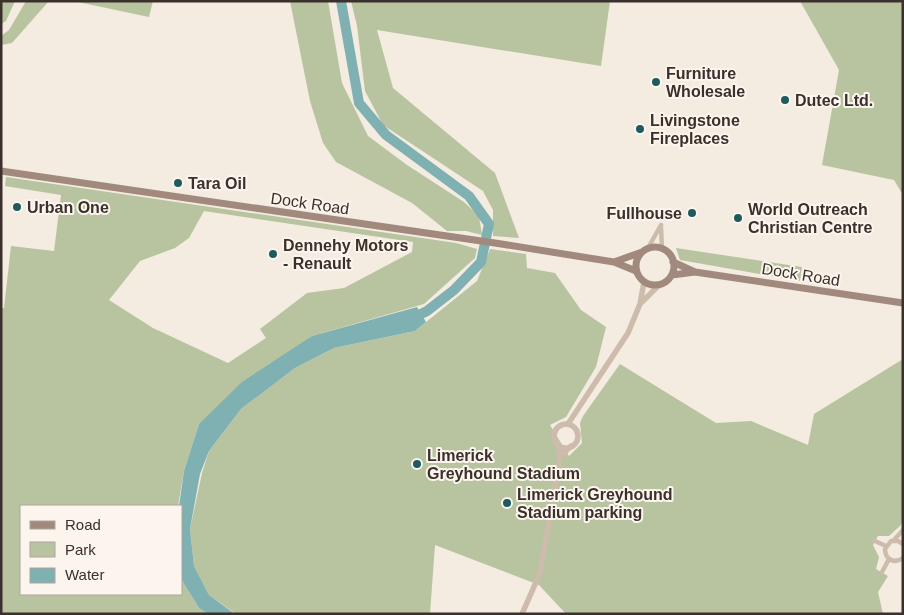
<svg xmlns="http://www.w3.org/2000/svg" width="904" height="615" viewBox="0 0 904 615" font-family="Arial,sans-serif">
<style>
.green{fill:#b8c4a0;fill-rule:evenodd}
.water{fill:#7fb0b2}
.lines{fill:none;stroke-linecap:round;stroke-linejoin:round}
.river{stroke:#7fb0b2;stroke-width:10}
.minor{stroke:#cdbbac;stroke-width:4.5}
.tertiary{stroke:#cdbbac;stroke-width:5.5}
.secondary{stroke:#a18a7d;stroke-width:7}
.poi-dot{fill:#1f5a5e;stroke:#fbf5ee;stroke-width:2}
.labels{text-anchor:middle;stroke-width:4;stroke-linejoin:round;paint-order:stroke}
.poi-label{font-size:16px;font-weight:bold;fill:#3b302b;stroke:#fbf5ee;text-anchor:start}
.street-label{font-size:16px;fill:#3b302b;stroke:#fbf5ee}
</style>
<rect width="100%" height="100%" fill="#f4ebe1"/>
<path class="green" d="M1,1H15L6,21L1,24Z
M26,1H49L12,43L1,45V36L9,30Z
M73,1H153L149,17Z
M290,1H328L342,83L368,136L407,165L464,202L479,216L482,235L466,231H447L412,203L336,162L323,143L310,101Z
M351,1H610L601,66L377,30L393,88L495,173L519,238L493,236V210L483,191L383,125L365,91L357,26Z
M800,1H903V195L894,180L822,165L839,70Z
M6,177L456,243L477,249L475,258L424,304L312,336L199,424L184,471L178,506H21V594H181V579L199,608L208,614H1V308H4L11,246L54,251L61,195L5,186ZM204,211L413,242L412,252L344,288L307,293L260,329L266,338L228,363L153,328L109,300L140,261L175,248L189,238Z
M676,248L802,267L800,281L680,260Z
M490,249L526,254L527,268L555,273L581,310L606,327L596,367L566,417L550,425L569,456L582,443L580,423L583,416L620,364L716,423L751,421L808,445L814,414L903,359V520L901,525L889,536H878L873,545L879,557L876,569L888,576L878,592L883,614H566L539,585L435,545L430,614H236L209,595L194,566L190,529L202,473L209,451L241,409L295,368L334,348L415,331L477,281Z"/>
<path class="water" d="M417,307L426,322L415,331L334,348L295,368L241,409L209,451L200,474L190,529L194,566L209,595L235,614H208L199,608L181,579V506H179L184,471L199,424L242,382L312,336Z"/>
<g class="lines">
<path class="river" d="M341,1L359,103L386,135L469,196L489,224L481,262L454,290L427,311L409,320"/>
<path class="minor" d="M661,227L662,249
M648,248L661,225
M894,540L903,530
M875,541L886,546
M903,544L898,541H891L885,549C885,560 895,564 903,558
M882,572L889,559"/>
<path class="tertiary" d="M641,303L659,285
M568,424L628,333L640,304L644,282
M554 436a12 12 0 1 1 24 0a12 12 0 1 1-24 0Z
M558,444L560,457L571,446
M522,614L540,573L560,457"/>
<path class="secondary" d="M1,171L495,243L614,262L636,271
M636 266a19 19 0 1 1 38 0a19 19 0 1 1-38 0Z
M614,262L642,252
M673,262L695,272L903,303
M672,275L695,272"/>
</g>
<g class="poi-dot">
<circle cx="656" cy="82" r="5"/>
<circle cx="785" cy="100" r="5"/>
<circle cx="640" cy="129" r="5"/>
<circle cx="178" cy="183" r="5"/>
<circle cx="17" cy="207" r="5"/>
<circle cx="692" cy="213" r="5"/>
<circle cx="738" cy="218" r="5"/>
<circle cx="273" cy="254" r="5"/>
<circle cx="417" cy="464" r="5"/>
<circle cx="507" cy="503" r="5"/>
</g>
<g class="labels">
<g class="poi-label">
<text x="666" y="79">Furniture<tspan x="666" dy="18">Wholesale</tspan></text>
<text x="795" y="106">Dutec Ltd.</text>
<text x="650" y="126">Livingstone<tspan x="650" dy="18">Fireplaces</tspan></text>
<text x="188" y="189">Tara Oil</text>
<text x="27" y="213">Urban One</text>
<text x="748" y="215">World Outreach<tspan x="748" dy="18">Christian Centre</tspan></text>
<text x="682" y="219" text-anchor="end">Fullhouse</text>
<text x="283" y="251">Dennehy Motors<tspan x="283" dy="18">- Renault</tspan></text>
<text x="427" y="461">Limerick<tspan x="427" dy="18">Greyhound Stadium</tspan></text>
<text x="517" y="500">Limerick Greyhound<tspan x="517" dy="18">Stadium parking</tspan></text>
</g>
<g class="street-label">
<text transform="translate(310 203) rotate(8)" y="6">Dock Road</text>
<text transform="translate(801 274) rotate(9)" y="6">Dock Road</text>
</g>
</g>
<rect width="904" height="615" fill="none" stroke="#3b302b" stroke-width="5"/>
<rect x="20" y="505" width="162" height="90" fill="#fbf5ee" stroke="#aea6a0"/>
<rect x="30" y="521" width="25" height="8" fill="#a18a7d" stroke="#aea6a0"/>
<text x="65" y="530" font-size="15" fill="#3b302b">Road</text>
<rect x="30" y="542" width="25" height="15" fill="#b8c4a0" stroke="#aea6a0"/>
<text x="65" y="555" font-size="15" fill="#3b302b">Park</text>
<rect x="30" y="568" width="25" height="15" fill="#7fb0b2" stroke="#aea6a0"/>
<text x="65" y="580" font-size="15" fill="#3b302b">Water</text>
</svg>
